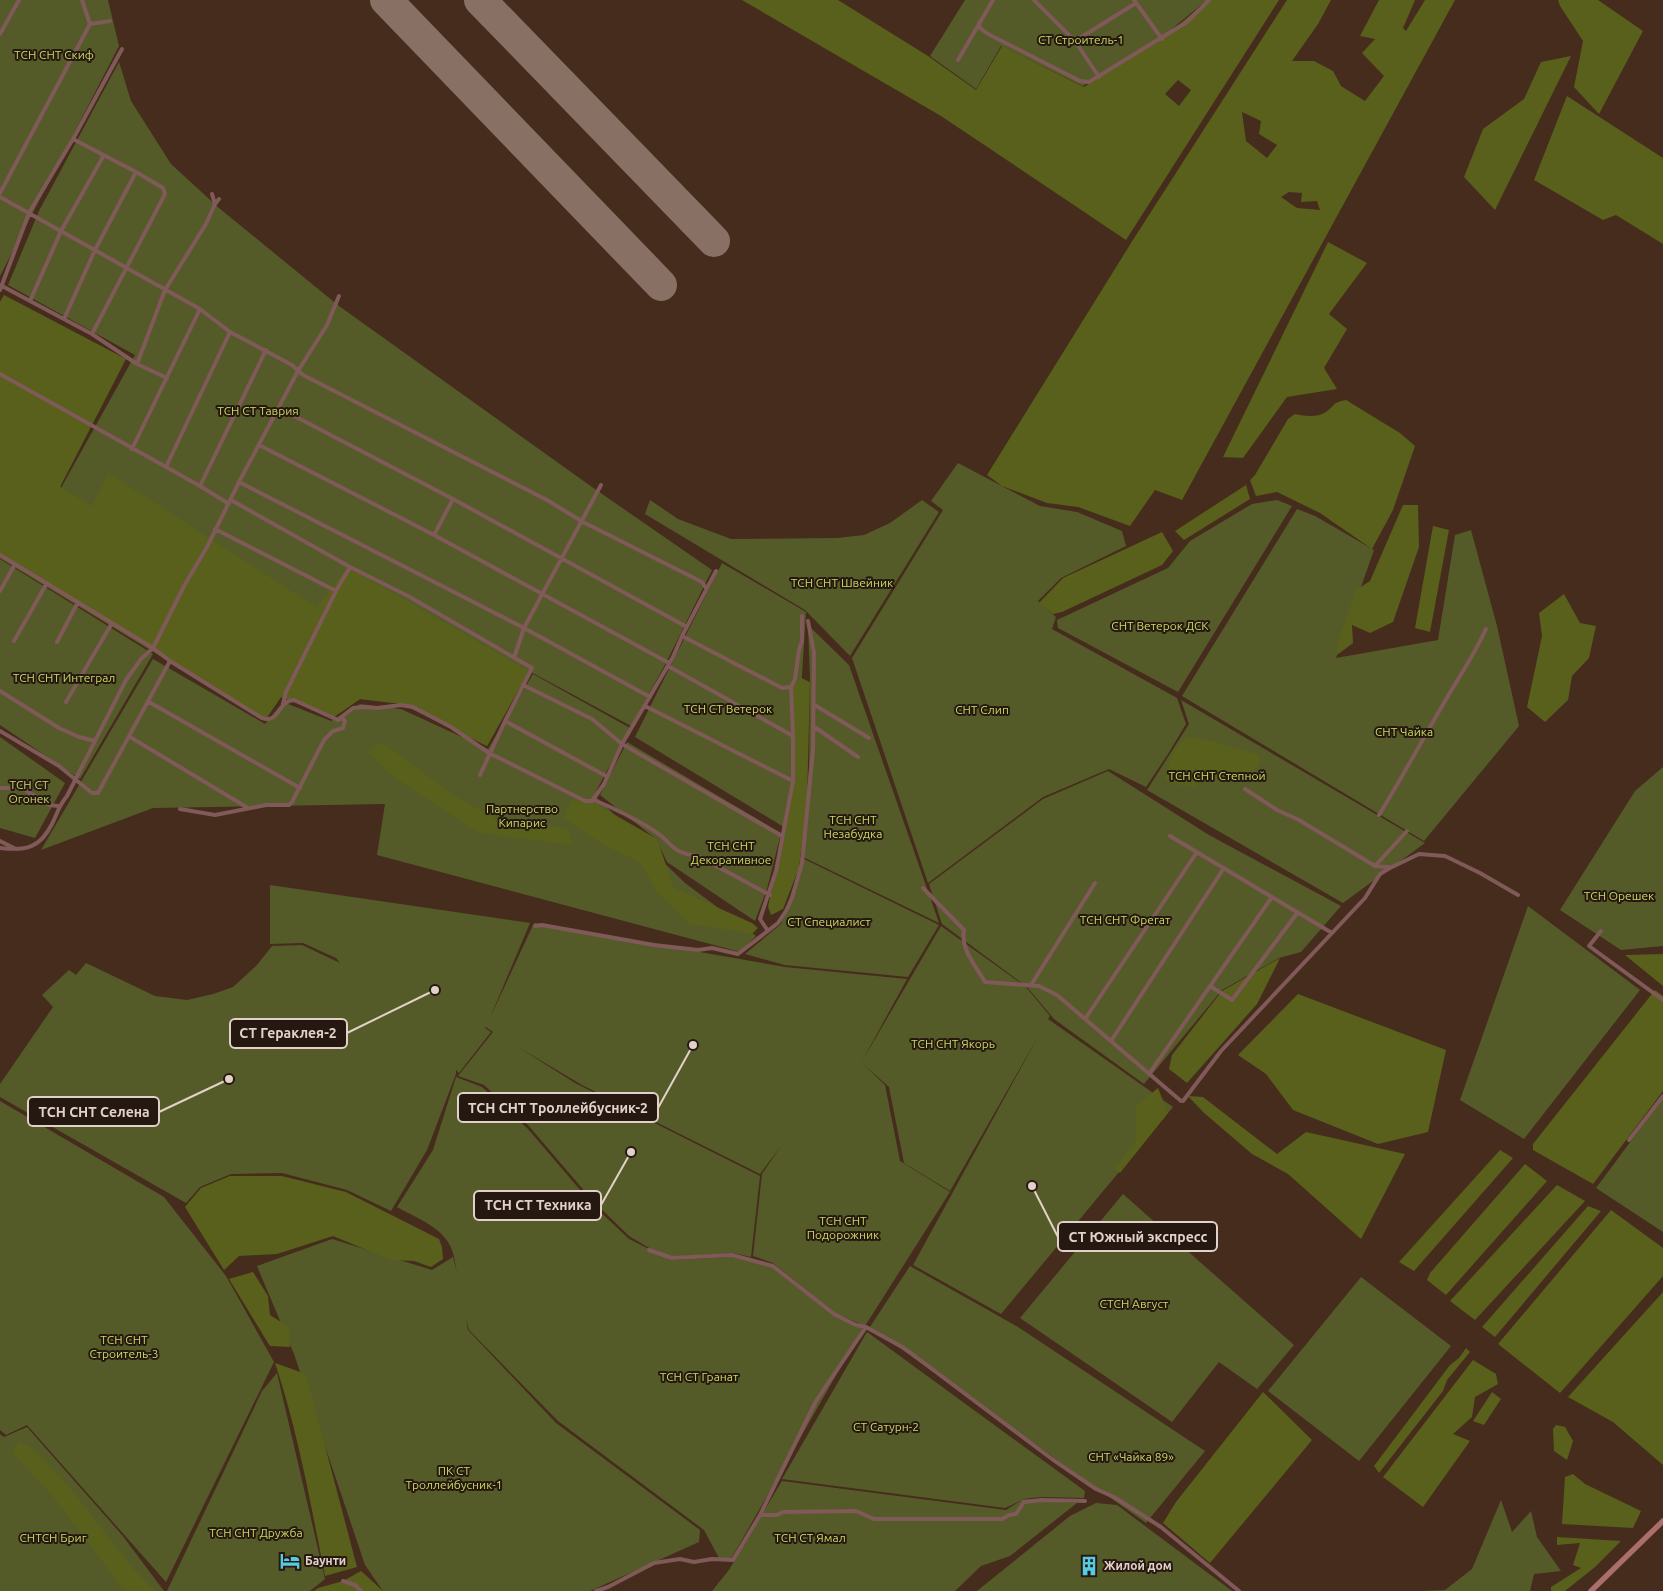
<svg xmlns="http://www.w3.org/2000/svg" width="1663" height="1591" viewBox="0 0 1663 1591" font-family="Ubuntu,sans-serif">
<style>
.green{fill:#545b29}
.forest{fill:#58601b;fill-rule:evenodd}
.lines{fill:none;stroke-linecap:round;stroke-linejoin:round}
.runway{stroke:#887164;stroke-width:32}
.street{stroke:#805959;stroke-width:4}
.secondary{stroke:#ab6e6d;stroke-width:5.5}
.labels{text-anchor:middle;stroke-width:4;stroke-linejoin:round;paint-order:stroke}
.park-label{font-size:12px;fill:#cada63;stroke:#241811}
.poi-label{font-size:12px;font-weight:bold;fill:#e2d1c8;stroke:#241811;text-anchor:start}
.leader{fill:none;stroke:#e2d1c8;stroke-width:2}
.callout-dot{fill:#e2d1c8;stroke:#241811;stroke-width:2}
.callout{fill:#241811;stroke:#e2d1c8;stroke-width:2}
.callout-label{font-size:14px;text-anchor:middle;font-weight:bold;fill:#e2d1c8}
</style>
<rect width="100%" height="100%" fill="#462c1d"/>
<path class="green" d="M0,0H108L119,46L0,276Z
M965,0H1207L1162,37L1083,86L1001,46L976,89L930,56Z
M119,62L131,101L171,164L219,208L339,306L592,487L712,570L666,663L631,726L529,671L487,746L402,704L360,699L334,717L281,697L265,720L0,558V302L4,295L61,488L135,355L8,285L39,211Z
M958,463L1040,506L1077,512L1122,531L1126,546L1061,578L1038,601L1056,617L1052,629L1177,698L1186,724L1168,754L1146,787L1109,769L1043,797L928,883L852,658L943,510L931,501Z
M650,500L678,519L731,539L837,538L864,535L890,523L922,500L939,512L850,656L805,610L645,514Z
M1277,500L1292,506L1178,692L1058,628L1057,620L1168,568L1190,541L1252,504Z
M1297,509L1315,516L1374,550L1336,658L1438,640L1455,535L1471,530L1497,626L1519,726L1424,841L1182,696Z
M0,559L153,654L80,779L0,725Z
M722,563L806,612L792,832L635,737Z
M808,625L849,665L939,923L801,856L809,767L810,679Z
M153,659L265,724L283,702L331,721L360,704L401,709L488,749L533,674L630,728L594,795L685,883L756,936L740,952L377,855L385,804L153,808L41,850Z
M1181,700L1425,843L1343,903L1147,790L1189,724Z
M0,737L65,783L35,838L0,828Z
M627,742L781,833L767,889L755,921L667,862L656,839L600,795Z
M1663,767V946L1621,950L1560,910L1635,791Z
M1108,771L1209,835L1341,906L1301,952L1279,958L1222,990L1144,1084L1054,1019L1027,987L942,924L929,884L1043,799Z
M800,857L939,925L908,977L785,965L745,954L781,924L786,908L800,868Z
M270,885L530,923L489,1020L534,923L785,967L907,979L861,1063L941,926L1026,987L1050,1016L1048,1019L1173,1107L1001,1314L913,1265L1039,1035L950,1191L904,1163L889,1087L862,1063L885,1085L900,1161L950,1192L865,1326L835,1313L773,1263L753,1256L762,1174L781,1146L760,1174L582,1085L518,1047L575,1083L760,1176L751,1257L733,1253L673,1257L651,1249L629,1236L593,1201L528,1125L484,1085L458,1076L493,1032L486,1027L485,1028L491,1032L459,1073L456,1070V1074L427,1150L391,1211L347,1190L282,1173L231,1174L200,1187L186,1203L0,1097V1084L53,1007L42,995L69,970L76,975L86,963L155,996L187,1000L213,994L233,987L257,965L272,946L302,945L340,963L336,958L303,943L270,944Z
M1528,906L1640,990L1524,1139L1460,1100Z
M456,1077L482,1087L528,1129L593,1205L629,1239L671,1260L732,1257L772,1267L834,1315L863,1328L731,1559L719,1558L704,1530L558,1421L469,1330L466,1317L468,1330L556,1423L700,1530L699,1542L590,1591H383L365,1565L294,1354L257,1266L332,1239L432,1270L453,1257L458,1276C456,1269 455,1260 453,1253C446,1228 418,1219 397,1207L433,1150Z
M1663,1098V1232L1596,1188Z
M0,1101L164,1197L226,1276L274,1362L166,1582L27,1425L6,1435L0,1430Z
M1123,1194L1294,1345L1257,1389L1219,1362L1172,1422L1020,1318Z
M910,1266L1018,1327L1205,1451L1146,1523L870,1327Z
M1361,1277L1451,1346L1359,1461L1268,1391Z
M867,1332L1085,1491L1084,1498L1042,1497L1022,1499L1077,1503L1010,1556L981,1566L955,1591H712L729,1570L782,1481L1006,1510L1022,1500L1005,1508L782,1479Z
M277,1373L325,1579L310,1591H167L262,1391Z
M27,1427L122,1535L164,1591H0V1434L4,1437Z
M1501,1500L1512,1532L1531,1511L1537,1537L1561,1571L1534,1574L1530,1591H1422L1445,1590L1472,1569Z
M1096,1503L1117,1505L1232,1591H977L1070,1516Z"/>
<path class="forest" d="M742,0H838L928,56L976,90L1002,46L1084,87L1162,39L1208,0H1279L1126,240L941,116ZM1178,80L1191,90L1179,106L1165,94Z
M1287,0H1331L1318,24L1292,61H1314L1333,71L1341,86L1365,101L1384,76L1362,53L1375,39L1360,36L1379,0H1415L1403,28L1406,31L1425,0H1455L1182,500L1155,490L1130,526L1078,507L1047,503L1002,486L987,475L1131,243ZM1242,112L1261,121L1259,134L1277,145L1267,158L1246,141ZM1289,192L1302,193L1301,202L1317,201L1320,210L1297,208L1281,197Z
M1558,0H1598L1643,31L1599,114L1574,87L1583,41L1560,6Z
M1571,56L1495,210L1464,177L1483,129L1524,99L1541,62Z
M1567,96L1663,158V244L1616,215L1603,220L1534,180Z
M1328,242L1367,263L1329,314L1347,329L1324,368L1337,389L1287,397L1243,458L1223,457Z
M4,295L126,359L60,487L92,506L109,473L316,607L348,567L529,671L487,746L402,704L360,699L334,717L281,697L265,720L0,558V302Z
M1346,400L1400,433L1415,446L1393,510L1372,549L1320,513L1277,492L1256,496L1250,480L1255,475L1288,419L1295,414C1305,416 1316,418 1326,412C1336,405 1331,403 1346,400Z
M1246,485L1250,499L1184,540L1175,531Z
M1403,505H1418L1419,547L1393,622L1370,633L1352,625L1353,643L1337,655V644L1356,590L1370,581Z
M1433,526L1449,530L1430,632L1415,628Z
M1162,532L1173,551L1162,565L1062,612L1053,614L1039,603L1063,578Z
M1564,594L1580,623L1596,626L1589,658L1572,676L1568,700L1545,722L1527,707L1542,636L1539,613Z
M801,678L810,682L807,802L799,868L783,909L771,915L768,907L793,781L791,687Z
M1188,737C1212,739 1235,748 1259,755L1260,762L1249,780L1240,772H1235L1224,782L1202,781L1200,772L1195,768L1191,775L1196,784L1195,788L1175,784L1165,779C1168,763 1172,746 1188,737Z
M383,743L455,796L499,820L567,828L573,845L479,833L391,775L368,752L376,745Z
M571,800L594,803L657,839L674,888L752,923L758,928L752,934L706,926L690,925L656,891L641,863L606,846L563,818Z
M1663,954V986L1625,955Z
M1280,958L1257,1004L1187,1083L1169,1069L1172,1055L1222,991Z
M1655,990L1663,996V1091L1593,1184L1533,1150V1144Z
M1298,994L1446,1050L1428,1132L1378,1144L1293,1110L1266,1074L1238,1055Z
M1158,1088L1168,1113L1120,1173L1114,1169L1136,1141L1135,1107Z
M1188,1096L1203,1097L1277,1154L1306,1132L1405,1154L1361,1239L1288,1174L1252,1154L1203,1112Z
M1500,1150L1513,1158L1414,1271L1399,1262Z
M1525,1164L1547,1181L1446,1295L1427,1280L1430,1273Z
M230,1176H282L346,1192L439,1239L442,1247L443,1259L431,1267L414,1261L391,1260L333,1236L277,1254L239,1256L224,1270L185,1207L201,1188Z
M1557,1185L1585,1201L1475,1320L1450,1301Z
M1588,1206L1601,1211L1495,1337L1482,1327Z
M1611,1210L1663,1248V1276L1560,1393L1498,1344Z
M253,1272L268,1296L270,1315L289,1327L290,1347L270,1346L268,1343L229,1279Z
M1663,1292V1465L1613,1422L1568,1397Z
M1466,1348L1470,1352L1447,1380L1443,1391L1379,1473L1374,1466L1450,1365L1459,1358Z
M1473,1360L1496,1374L1498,1384L1475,1397L1472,1417L1453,1434L1470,1441L1423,1507L1383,1477Z
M275,1363L306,1374L357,1567L325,1576C311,1505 298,1432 275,1363Z
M1263,1392L1312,1440L1210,1563L1163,1523L1176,1502Z
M1492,1392L1501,1399L1484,1425L1473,1421Z
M1556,1425L1565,1427L1573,1441L1567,1460L1554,1451L1553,1429Z
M19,1442L31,1447L67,1484L135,1571L155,1591H125L55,1499L12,1452Z
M1573,1474L1585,1484L1641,1511L1633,1528L1562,1524L1565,1477Z
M1557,1537L1621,1541L1595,1567L1565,1591H1551V1587L1581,1568L1573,1565L1580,1543L1557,1545Z
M361,1571L383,1591H314L318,1588L343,1581Z"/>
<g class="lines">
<path class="runway" d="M386,0L661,285
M480,0L714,241"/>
<path class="street" d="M82,0L90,24
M1034,0L1075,41L1099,77
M1134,0L1162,39
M979,23L980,28L988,34L1080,81L1089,82L1187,22L1209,0
M0,34L19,0
M1075,41L1136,3
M958,60L993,0
M73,139L136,172L163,188L165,194L92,334
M0,193L90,24L110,21
M212,194L215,204
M0,197L200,309L230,332L292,365L303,375L547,500L583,522L702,582L706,588
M2,286L92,334L137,364L167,378
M0,290L29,213L73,139L122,49
M30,301L61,231L104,155
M64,319L95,250L136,172
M137,364L165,290L206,224L215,204L219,199
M0,374L200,486L229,504
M279,408L453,499L687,627
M259,445L434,535L669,663
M132,449L200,309
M166,467L230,332
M239,482L524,628L650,697
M200,486L266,350
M231,500L350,567L408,596L532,668L505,721L480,775
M215,529L336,591
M434,535L453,499
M0,555L153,648L170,661L262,718C280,724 278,700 294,700L338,720L342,718L345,721L343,728L333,731L324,740L292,802L289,805H266L215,815L180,809
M0,591L15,564
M682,636L782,688L791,687
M14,641L47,583
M57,642L78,602
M514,658L524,628L601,485
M668,666L793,736
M523,685L592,719L622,744L782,836
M0,691L59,728L79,737L95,741
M66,702L112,623
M149,702L300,788
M283,704L286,692L336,591L350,567
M813,704L869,738
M645,706L793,781
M340,718L353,708L364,707L377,708L401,705L413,707L451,727L489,753L585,801H592L604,784L622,744L673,657L682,636L716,571
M505,721L606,776
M813,726L858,757
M0,731L59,766L92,793H98L170,661
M130,737L248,808
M0,788H22L49,805L58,806
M1245,789L1277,810L1299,820L1375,866L1389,867
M594,800C616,809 632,817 653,830C674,843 668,852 698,856L770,895
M1379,815C1403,776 1425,735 1448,696C1461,674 1475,653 1486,629
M1170,836L1332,933
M0,841L16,849
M0,848C26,851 40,848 52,824C58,812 58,807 67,796L126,680L141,659L153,648L184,586L207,547L239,482L298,371L327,325L339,296
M1375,866L1407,831
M923,888L964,930C960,949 976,966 985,982L1039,986L1057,995L1181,1101
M535,926L542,925L654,945L698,950L712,948L738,954L778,923L786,911L792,898L802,863L813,750L814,653L808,621
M768,931L760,919L776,871L793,781V736L791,687L795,679L799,650L802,641V616
M1601,931L1589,946L1663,1000
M1031,985L1095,883
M1210,986L1232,1000L1298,912
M1085,1019L1197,852
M1111,1041L1224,868
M1149,1074L1272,897
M1183,1101L1221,1051L1365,898L1380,874L1390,868L1419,854L1445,856L1480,873L1518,895
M1629,1140L1663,1096
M649,1250L672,1258L732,1255L773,1266L834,1314L856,1325L866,1327L904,1348L1052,1459L1096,1489L1114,1497L1161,1527L1239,1591
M760,1515H777L783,1512L856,1511L874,1519H1002L1009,1515L1016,1514L1024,1502L1041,1500L1085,1501
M343,1581L355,1585L361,1591
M596,1591L608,1587L654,1563L680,1559L694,1562L712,1559L733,1560L760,1515L816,1401L866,1327"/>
<path class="secondary" d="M1591,1591L1663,1521"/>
</g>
<defs>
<symbol id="hotel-bare" viewBox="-9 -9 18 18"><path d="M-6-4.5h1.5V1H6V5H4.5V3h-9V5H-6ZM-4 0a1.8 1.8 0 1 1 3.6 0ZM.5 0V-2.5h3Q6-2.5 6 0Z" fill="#55cae0" stroke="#241811" stroke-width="2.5" paint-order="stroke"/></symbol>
<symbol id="building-bare" viewBox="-9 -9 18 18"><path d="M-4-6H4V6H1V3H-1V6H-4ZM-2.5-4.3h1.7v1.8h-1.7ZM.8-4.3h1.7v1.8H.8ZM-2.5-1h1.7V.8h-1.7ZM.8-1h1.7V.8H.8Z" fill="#55cae0" stroke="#241811" stroke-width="2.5" paint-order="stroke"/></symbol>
</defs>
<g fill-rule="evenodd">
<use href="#hotel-bare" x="276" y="1547" width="28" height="28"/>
<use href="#building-bare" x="1075" y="1552" width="28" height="28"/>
</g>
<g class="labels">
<g class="park-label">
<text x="1081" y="44">СТ Строитель-1</text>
<text x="54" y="59">ТСН СНТ Скиф</text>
<text x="258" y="415">ТСН СТ Таврия</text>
<text x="842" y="587">ТСН СНТ Швейник</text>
<text x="1160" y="630">СНТ Ветерок ДСК</text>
<text x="64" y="682">ТСН СНТ Интеграл</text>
<text x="728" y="713">ТСН СТ Ветерок</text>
<text x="982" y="714">СНТ Слип</text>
<text x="1404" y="736">СНТ Чайка</text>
<text x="1217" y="780">ТСН СНТ Степной</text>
<text x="29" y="789">ТСН СТ<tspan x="29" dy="14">Огонек</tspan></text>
<text x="522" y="813">Партнерство<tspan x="522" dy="14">Кипарис</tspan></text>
<text x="853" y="824">ТСН СНТ<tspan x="853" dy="14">Незабудка</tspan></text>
<text x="731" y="850">ТСН СНТ<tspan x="731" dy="14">Декоративное</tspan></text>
<text x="1619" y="900">ТСН Орешек</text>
<text x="1125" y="924">ТСН СНТ Фрегат</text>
<text x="829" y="926">СТ Специалист</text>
<text x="953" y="1048">ТСН СНТ Якорь</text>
<text x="843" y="1225">ТСН СНТ<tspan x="843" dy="14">Подорожник</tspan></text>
<text x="1134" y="1308">СТСН Август</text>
<text x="124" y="1344">ТСН СНТ<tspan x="124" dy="14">Строитель-3</tspan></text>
<text x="699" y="1381">ТСН СТ Гранат</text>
<text x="886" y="1431">СТ Сатурн-2</text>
<text x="1131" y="1461">СНТ «Чайка 89»</text>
<text x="454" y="1475">ПК СТ<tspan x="454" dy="14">Троллейбусник-1</tspan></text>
<text x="256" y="1537">ТСН СНТ Дружба</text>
<text x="53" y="1542">СНТСН Бриг</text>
<text x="810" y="1542">ТСН СТ Ямал</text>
</g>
<g class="poi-label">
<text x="305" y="1565">Баунти</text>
<text x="1104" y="1570">Жилой дом</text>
</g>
</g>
<path class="leader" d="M435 990L347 1033M693 1045L658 1108M229 1079L159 1112M631 1152L601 1205M1032 1186L1058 1237"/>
<g class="callout-dot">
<circle cx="435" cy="990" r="5"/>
<circle cx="693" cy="1045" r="5"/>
<circle cx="229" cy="1079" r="5"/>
<circle cx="631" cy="1152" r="5"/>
<circle cx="1032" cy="1186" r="5"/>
</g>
<g class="callout">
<rect x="230" y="1019" width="117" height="29" rx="5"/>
<rect x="458" y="1093" width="200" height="29" rx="5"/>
<rect x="28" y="1097" width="131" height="29" rx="5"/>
<rect x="474" y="1191" width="127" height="29" rx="5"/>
<rect x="1058" y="1222" width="159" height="29" rx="5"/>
</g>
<g class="callout-label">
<text x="288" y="1038">СТ Гераклея-2</text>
<text x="558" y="1113">ТСН СНТ Троллейбусник-2</text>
<text x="94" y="1117">ТСН СНТ Селена</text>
<text x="538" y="1210">ТСН СТ Техника</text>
<text x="1138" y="1242">СТ Южный экспресс</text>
</g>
</svg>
